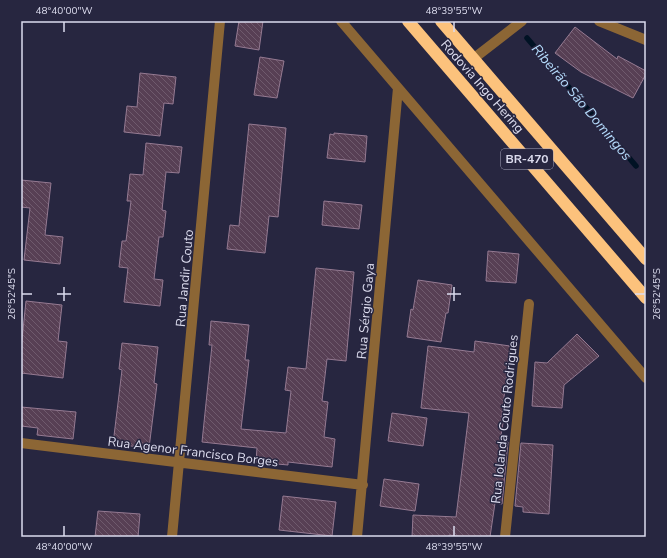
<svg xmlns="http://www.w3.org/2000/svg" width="667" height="558" viewBox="0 0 667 558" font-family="'Nunito Sans',sans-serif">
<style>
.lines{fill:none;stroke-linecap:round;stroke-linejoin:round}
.stream{stroke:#001224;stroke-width:5.5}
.building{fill:url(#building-back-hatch);stroke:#957a92}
.minor{stroke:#8c6635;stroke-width:10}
.highway{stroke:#fcc27c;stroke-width:12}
.ticks{fill:none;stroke:#dcdcee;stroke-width:1.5}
.labels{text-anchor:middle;stroke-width:3;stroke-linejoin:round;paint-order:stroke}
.shield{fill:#272640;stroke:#a6a5ba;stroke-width:1}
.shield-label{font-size:12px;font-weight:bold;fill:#dcdcee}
.street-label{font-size:13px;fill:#dcdcee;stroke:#272640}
.water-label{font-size:14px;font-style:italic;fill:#b5dcfd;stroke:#272640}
.neatline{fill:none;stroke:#dcdcee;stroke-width:1.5}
.ticks-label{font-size:10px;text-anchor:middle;fill:#dcdcee}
</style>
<defs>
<pattern id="building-back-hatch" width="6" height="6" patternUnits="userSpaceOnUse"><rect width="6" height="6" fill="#573f54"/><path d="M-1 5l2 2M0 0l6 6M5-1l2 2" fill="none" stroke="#6f5a6d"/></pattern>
</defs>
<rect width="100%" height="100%" fill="#272640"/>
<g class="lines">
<path class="stream" d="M527,38L636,166"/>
</g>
<path class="building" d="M239,21H263L259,50L235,46Z
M575,27L617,59L618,56L646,71V74L633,98L581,72L555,53Z
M260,57L284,61L277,98L254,95Z
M140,73L176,77L173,104L164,103L160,136L124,132L127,106L137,107Z
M249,124L286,128L278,217L269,216L265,253L227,249L230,225L239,226Z
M334,133L367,136L365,162L327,158L330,134L334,135Z
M146,143L182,147L179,173L166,172L162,210L166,211L163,237H159L154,279L163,280L160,306L124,302L128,268L119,267L122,241H126L131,201H127L130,174L143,175Z
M21,180L51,183L45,235L63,237L60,264L24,260L30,208L21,207Z
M324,201L362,205L359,229L322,225Z
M488,251L519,254L516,283L486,281Z
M316,268L354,272L346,361L327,359L322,401L328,402L324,437L335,439L332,467L288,462V465L256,462L257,448L202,442L212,345H209L211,321L249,325L245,360H249L241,429L286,433L291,391L285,390L288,367L306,369Z
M418,280L452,285L448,313H446L441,342L407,337L411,309L413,310Z
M26,301L62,305L58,341L67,342L63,378L21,373V349Z
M577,334L599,356L564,385L562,408L532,406L535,362L547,363Z
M475,341L510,346L501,423H503L500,441L508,442L502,504L495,503L490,537H466L449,535V537H412L413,515L456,517L469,413L421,408L428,346L474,352Z
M122,343L158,347L154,383L157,384L149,448L113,444L122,370L119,369Z
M21,407L76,412L73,439L37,435L38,428L21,426Z
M392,413L427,418L423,446L388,441Z
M521,443L553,445L549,514L523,512V507L515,506Z
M384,479L419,484L415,511L380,506Z
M283,496L336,502L332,536L279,530Z
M98,511L140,514L138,537H95Z"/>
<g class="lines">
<path class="minor" d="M341,21L646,378
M599,21L646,40
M473,59L522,21
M21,443L363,485
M172,537L220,21
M357,537L398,88
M505,537L529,304"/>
<path class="highway" d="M408,21L646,298
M441,21L646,259"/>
</g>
<path class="ticks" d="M64,22V32M454,22V32M64,287V301M454,287V301M22,294H32M57,294H71M447,294H461M635,294H645M64,526V536M454,526V536"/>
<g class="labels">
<rect class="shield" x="501" y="149" width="52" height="20" rx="3"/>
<g class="shield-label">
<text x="527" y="163">BR-470</text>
</g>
<g class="street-label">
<text transform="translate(483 86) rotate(49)" y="5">Rodovia Ingo Hering</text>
<text transform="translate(184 278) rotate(-85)" y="5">Rua Jandir Couto</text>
<text transform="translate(365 311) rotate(-85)" y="5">Rua Sérgio Gaya</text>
<text transform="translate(504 419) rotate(-84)" y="5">Rua Iolanda Couto Rodrigues</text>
<text transform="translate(193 451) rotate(7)" y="5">Rua Agenor Francisco Borges</text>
</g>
<g class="water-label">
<text transform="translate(582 102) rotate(50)" y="5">Ribeirão São Domingos</text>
</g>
</g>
<rect width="667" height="558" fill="none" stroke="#272640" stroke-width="44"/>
<rect x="22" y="22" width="623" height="514" class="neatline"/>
<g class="ticks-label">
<text x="64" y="14">48°40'00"W</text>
<text x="454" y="14">48°39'55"W</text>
<text transform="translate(11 294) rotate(-90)" y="4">26°52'45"S</text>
<text transform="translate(656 294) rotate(-90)" y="4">26°52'45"S</text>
<text x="64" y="550">48°40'00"W</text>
<text x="454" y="550">48°39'55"W</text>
</g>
</svg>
